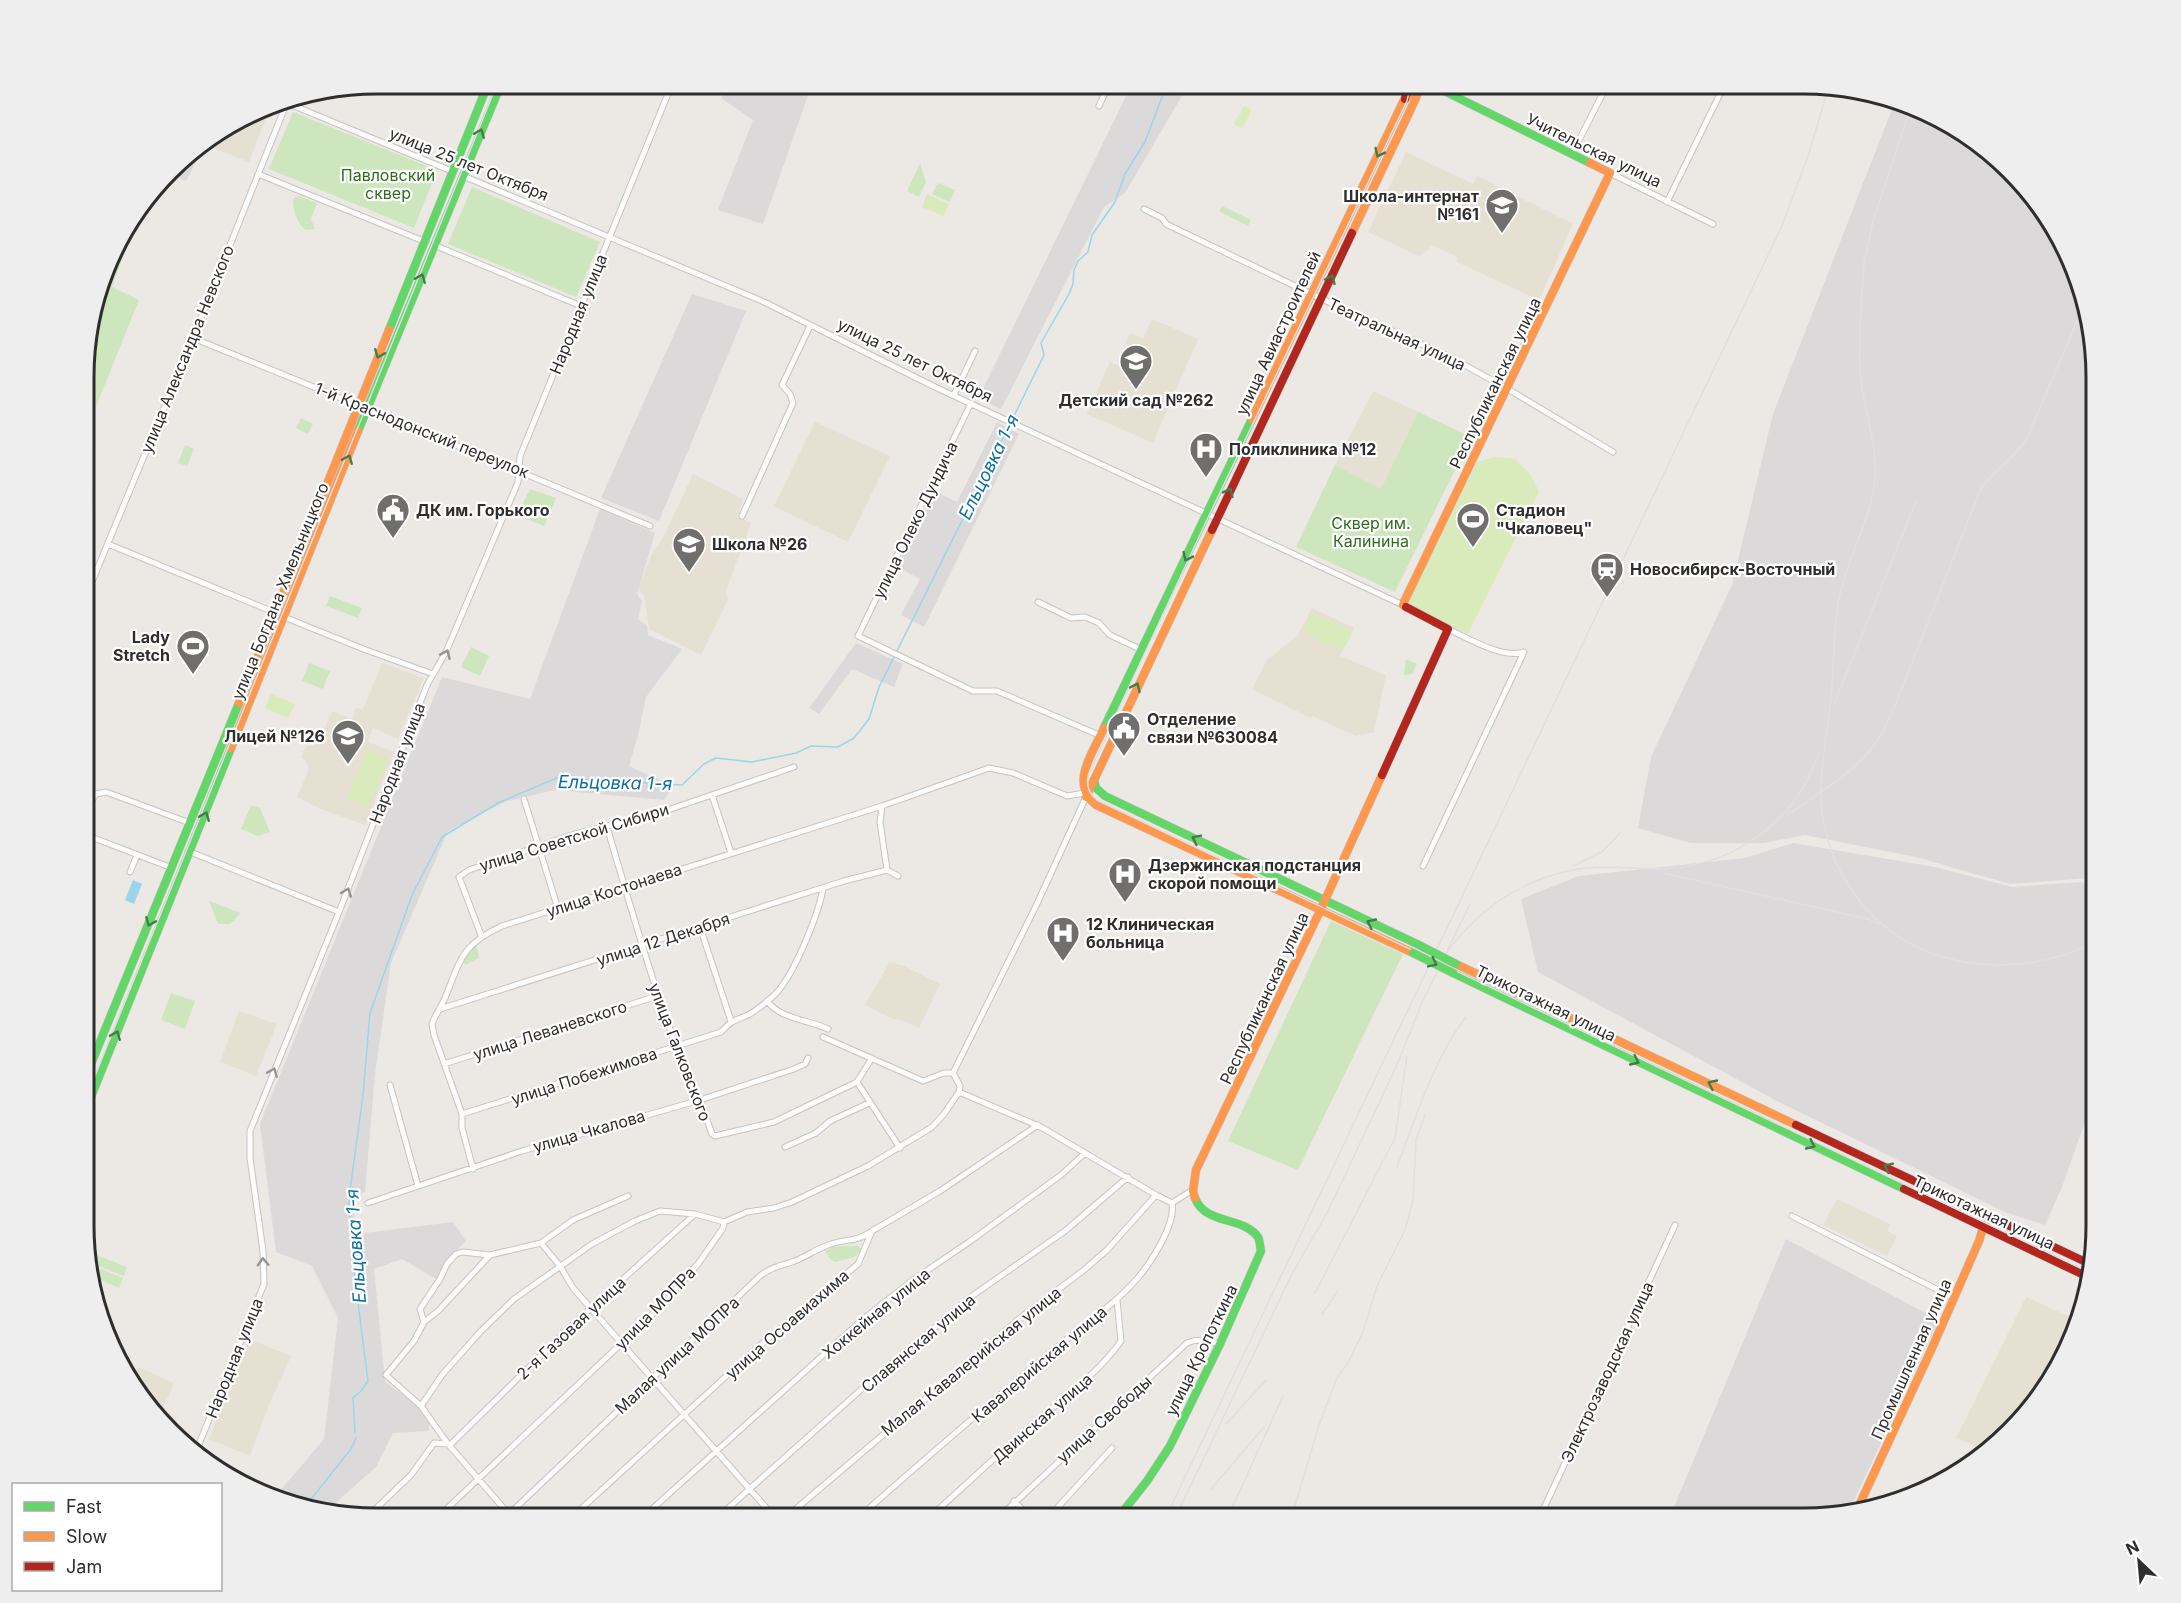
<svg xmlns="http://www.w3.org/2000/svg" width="2181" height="1603" viewBox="0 0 2181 1603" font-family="Inter,sans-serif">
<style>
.industrial{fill:#dcd9db}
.education{fill:#e6e0d3}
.green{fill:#cee6be}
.pitch{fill:#d9eabb}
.water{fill:#99d6ec}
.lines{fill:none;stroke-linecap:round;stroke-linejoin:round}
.stream{stroke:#99d6ec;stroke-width:1.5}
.street-casing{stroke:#c5c4c5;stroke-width:7}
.fast-casing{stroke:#c5c4c5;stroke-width:9}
.slow-casing{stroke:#c5c4c5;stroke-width:9}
.jam-casing{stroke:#c5c4c5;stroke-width:9}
.street{stroke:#fcfcfb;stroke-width:5}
.fast{stroke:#63d668;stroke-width:8}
.slow{stroke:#ff974d;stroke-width:8}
.jam{stroke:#b3261e;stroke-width:8}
.tram{stroke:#dfdfe1;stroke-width:1.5}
.rail{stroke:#dfdfe1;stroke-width:1.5}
.fast-bridge-casing{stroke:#c5c4c5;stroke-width:9;stroke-linecap:butt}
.fast-bridge{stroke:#63d668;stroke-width:8}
.oneway{stroke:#467a48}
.oneway2{stroke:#959594}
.labels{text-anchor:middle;stroke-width:4.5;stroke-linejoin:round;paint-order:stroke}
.street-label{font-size:16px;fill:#2e2e2e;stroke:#fff}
.park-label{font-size:16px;fill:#2c6e1b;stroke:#fff}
.poi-label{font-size:16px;font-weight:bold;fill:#2e2e2e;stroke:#fff;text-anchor:start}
.water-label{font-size:18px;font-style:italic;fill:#0d6fa3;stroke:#fff}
.rim{fill:none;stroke:#2e2e2e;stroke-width:3}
</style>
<rect width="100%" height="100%" fill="#ece8e4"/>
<path class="industrial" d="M727,84H812L763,224L718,210L753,120L721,98Z
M1132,84H1189L1125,193L1104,207L1001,409L978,399Z
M1896,99L1983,145L2067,247L2096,358V881L2091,878L2010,884L1916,857L1805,835L1764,843H1691L1638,828L1651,757L1732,585L1773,414Z
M191,152L199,156L186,181L171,174L184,157Z
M692,294L746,311L659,521L601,498Z
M997,422L1019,434L924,627L901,615L920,579L897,567L934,491L957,502Z
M600,509L655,533L637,594L642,601L638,619L647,626L648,635L682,649L646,697L638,735L629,766L673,786L664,800L555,790L505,802L448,831L391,963L375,1074L365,1192L351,1197L357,1234L453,1222L466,1241L454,1253L436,1279L402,1259L374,1269L385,1382L421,1408L429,1419V1431L393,1433L376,1467L325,1512L283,1503L274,1498L324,1439L338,1318L312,1266L276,1252L260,1124L442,677L530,699Z
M856,643L903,664L894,687L852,669L819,714L809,708Z
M1793,843L1935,867L2012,887L2081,882L2096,887V1091L2062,1187L2045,1225L2005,1212L1779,1102L1538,972L1521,899L1579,876L1745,858Z
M1786,1239L1939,1320L1848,1513L1804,1519H1669Z"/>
<path class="education" d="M271,105L249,162L204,144L265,106Z
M1406,152L1473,184L1477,176L1573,224L1539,300L1457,262L1458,257L1431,245L1428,250L1419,256L1368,232Z
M1152,319L1198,339L1153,443L1087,414L1110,362L1120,366L1129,346L1125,344L1130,333L1143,338Z
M1373,391L1418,412L1381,489L1335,465Z
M815,422L890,456L848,542L774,506Z
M693,474L743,499L737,516L751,523L726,591L728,600L701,655L649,629L644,595L638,590L651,555L663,538Z
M86,548L97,552L86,579Z
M1312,608L1354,628L1340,656L1386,675L1374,732L1356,736L1312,716L1311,718L1252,689L1267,660L1298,635Z
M382,663L424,678L398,739L373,728L368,742L394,752L365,825L321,809L297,797L309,769L306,761L301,758L306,745L312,746L318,743L332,711L352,719L356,708L363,709Z
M889,963L902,965L940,984L919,1028L902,1020L893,1019L865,1005Z
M239,1011L277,1024L256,1076L220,1062Z
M1837,1199L1890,1224L1887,1231L1897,1236L1887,1256L1823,1225Z
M2026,1297L2079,1321L2036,1405L1981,1449L1956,1438Z
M249,1339L291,1356L268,1407L250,1456L209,1439Z
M138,1367L174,1383L160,1414L132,1382Z"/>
<path class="green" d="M293,112L437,170L414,228L269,169Z
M920,163L926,182L919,197L907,191Z
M938,183L955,190L950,202L932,194Z
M472,187L600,242L576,297L448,244Z
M298,196L317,203L311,219L315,229L306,230C297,224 293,210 293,199Z
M1222,206L1251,220L1248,226L1219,211Z
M135,221L136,222L112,287L139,300L86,431V339L114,247Z
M1418,412L1471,437L1395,592L1296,547L1335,465L1381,489Z
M301,418L313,424L308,434L296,428Z
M185,445L194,449L187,466L178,463Z
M530,489L556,498L544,526L517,515Z
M330,596L362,608L358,618L326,606Z
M471,647L489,656L480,676L461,667Z
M1406,659L1417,664L1412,674L1404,675Z
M309,663L330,671L323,689L302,681Z
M251,805L260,808L270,832L258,836L241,829Z
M209,901L241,913L230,924H218Z
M1331,921L1403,954L1298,1170L1228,1141Z
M476,942L479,958L465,965L463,960Z
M171,993L195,1001L185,1029L161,1020Z
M848,1246H858L862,1250L854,1257L836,1262L831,1260L825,1251L833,1247Z
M86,1251L127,1267L124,1276L86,1261Z
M86,1263L123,1278L119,1288L91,1276Z"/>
<path class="pitch" d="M1244,106L1252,110L1242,128L1234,124Z
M927,194L949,204L943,216L922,207Z
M1495,457L1515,459L1531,475L1539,492L1468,634L1408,604L1477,462Z
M1313,614L1349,629L1351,634L1345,647C1334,649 1309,638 1304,628L1310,615Z
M271,694L295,704L288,718L265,708Z
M367,750L388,758L369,807L348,798Z"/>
<path class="water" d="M133,880L142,884L134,904L125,900Z"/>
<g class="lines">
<path class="stream" d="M1012,420L1044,355L1041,343L1069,294L1073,284L1074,270L1078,261L1088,252L1092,235L1115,202L1125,174L1145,142L1167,84
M355,1433L353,1398L361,1391L368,1381L352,1255L349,1198L363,1095L370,1013L412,895L442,837L498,803L557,778L682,785L704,764L716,758L752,762L796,753L811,746L838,747L854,738L869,719L879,687L1010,424
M304,1508L351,1449L356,1438"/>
<defs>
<path id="street" d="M287,103L454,172
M1099,106L1109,84
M1572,154L1607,85
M1610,173L1713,224
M258,174L426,242
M463,176L762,301L935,387L1403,605
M1667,202L1720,94L1721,85
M1144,209L1162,218L1166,224L1322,299L1452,358L1508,389L1613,452
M434,245L581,306
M193,338L358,405
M954,395L975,351
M971,403L858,636L973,691H997L1101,736
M367,408L650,526
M742,516L793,403L790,394L782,385L810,326
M108,544L276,613
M86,596L193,338L287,102
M1038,602L1071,618L1085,617L1099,623L1110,635L1142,650
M284,617L366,650L433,674
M1448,629C1468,638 1502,659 1524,652
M712,795L731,853
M524,799L558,909
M882,806L880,822L887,870
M86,809L96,794L106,792L190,823
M607,827C634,918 659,1008 695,1095L700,1100L712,1134L715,1136L774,1122L857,1082
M86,835L172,868
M188,851L339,912
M1423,866L1524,652
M887,870L898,876
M130,872L137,855
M700,927L731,1021
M481,935L459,877L469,870L575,834L653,815L794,767
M767,1001C782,1020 807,1019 828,1029
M440,1009L844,881L887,870
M823,1037L923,1081L944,1073H953L960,1086L959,1092L1041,1127L1085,1153
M872,1058L857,1082L900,1148
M444,1064L657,996
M953,1073L1035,908L1086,797
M390,1085L418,1186
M462,1114L721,1032C732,1020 734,1021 748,1015C756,1011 764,1004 771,998C792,982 818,915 823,889
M785,1147L816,1133L830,1121L869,1103
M473,1169L462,1128V1114L434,1035L432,1024C435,1015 441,1007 445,998C461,959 461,945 502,926L882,806L989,768L1013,773L1067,796L1084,793
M368,1203L522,1151L700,1100L794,1069L805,1064L808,1058
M1792,1216L1954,1298
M541,1243L560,1266L573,1288L776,1519
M424,1322L420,1309L440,1279L447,1264L456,1254L462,1252L490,1255
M421,1406L386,1375L414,1341L424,1322L438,1311L490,1255L541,1243L573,1220L628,1196
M450,1445L570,1327L695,1214
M195,1454L264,1284L263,1251L250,1158V1131L339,912L427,685L446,652L518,482L520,456L672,84
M1014,1501L1032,1519
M366,1518L411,1475L434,1443L448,1444
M437,1518L661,1306L698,1264L723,1228L724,1222L747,1212L774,1208L792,1202L868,1166L932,1127L944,1114L959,1092
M505,1518L761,1275C773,1267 779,1266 792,1262C805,1258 817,1248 831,1244C849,1238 853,1243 871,1232
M512,1518L448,1444L421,1406L442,1375L480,1332L514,1299L592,1244L635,1221L660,1211L695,1214L724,1222
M571,1518L757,1348L858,1264L872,1231L940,1191L1038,1125
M641,1519L862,1320L913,1280L969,1242L1061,1175L1085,1153L1156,1195
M716,1519L864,1387L972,1296L1065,1231L1128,1177
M784,1519L1024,1315L1084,1270L1107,1250L1156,1195L1172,1203
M857,1519C919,1464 982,1410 1045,1357C1075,1331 1109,1310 1136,1280C1150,1264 1176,1225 1172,1203L1191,1191
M928,1519C962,1488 996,1456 1031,1426C1062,1399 1097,1375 1121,1341L1117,1300
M997,1519L1187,1343C1198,1338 1208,1341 1220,1344
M1047,1519L1112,1448
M1539,1519L1675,1225"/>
<path id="fast" d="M1430,84L1590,163
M389,330L488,84
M358,431L501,84
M1104,728L1252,419
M1094,780L1096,788L1105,796L1417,944
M1453,973L1904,1189
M86,1076L239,703
M86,1109L231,748
M1117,1519L1147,1481L1170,1446L1220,1344L1261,1251C1260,1247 1260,1241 1258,1237C1243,1216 1205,1225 1195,1198"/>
<path id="slow" d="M1352,233L1416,98L1420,84
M1252,419L1404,100L1418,84
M1406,607L1403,605L1404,602L1610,173L1590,163
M239,703L389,330
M1104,728C1093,753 1069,783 1096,805L1413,953
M231,748L358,431
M1086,797L1212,530
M1456,964L1796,1125
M1195,1198L1193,1191L1196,1170L1320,911L1382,775
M1856,1512L1932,1348L1979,1241L1987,1215"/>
<path id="jam" d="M1405,84L1407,89L1405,99
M1212,530L1352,233
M1382,775L1448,629L1406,607
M1796,1125L2092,1265
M1904,1189L2090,1278"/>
</defs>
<use href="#street" class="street-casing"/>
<use href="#fast" class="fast-casing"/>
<use href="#slow" class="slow-casing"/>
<use href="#jam" class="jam-casing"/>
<use href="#street" class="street"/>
<use href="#fast" class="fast"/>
<use href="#slow" class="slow"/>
<use href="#jam" class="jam"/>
<path class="tram" d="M1407,84L1409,92L1407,101L1205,524L1089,773C1086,783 1088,793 1097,800L1210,854L2091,1273
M86,1098L497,84"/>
<path class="rail" d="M1864,261C1862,297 1858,334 1860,370C1862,406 1878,442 1875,479C1872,514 1852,549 1843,583C1832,621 1835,658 1831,697C1828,729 1821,760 1821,792C1821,858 1861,922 1921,949C1975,972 2038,969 2090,945
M1863,267L1874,218L1911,106
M1835,702L1916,501
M1788,815C1818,793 1852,775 1875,744C1884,732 1890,717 1896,703L1981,488C1995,470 2014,458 2026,440L2083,307
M1573,866L1603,851L1620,833
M1663,873L1868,919L1879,924
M1445,955C1478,909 1523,878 1579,869C1604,864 1638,870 1665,869C1734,865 1798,821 1818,753
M1397,1167C1416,1117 1433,1061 1465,1018
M1315,1293L1395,1138L1407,1056
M1322,1314L1338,1291
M1226,1424L1266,1380
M1211,1489L1264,1427
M1179,1510L1291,1276L1328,1211L1397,1065L1421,1005L1470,904
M1165,1519L1782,226L1808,156L1829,86
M1227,1519L1283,1396
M1291,1519L1319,1425L1337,1378L1349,1361L1363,1332L1377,1286L1405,1230L1413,1200L1416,1140L1425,1115"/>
<defs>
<path id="fast-bridge" d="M1417,944L1456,964
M1413,953L1453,973"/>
</defs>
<use href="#fast-bridge" class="fast-bridge-casing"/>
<use href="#fast-bridge" class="fast-bridge"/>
</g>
<defs><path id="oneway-chevron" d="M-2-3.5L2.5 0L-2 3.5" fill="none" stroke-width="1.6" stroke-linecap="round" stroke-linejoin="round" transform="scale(1.5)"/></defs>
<g class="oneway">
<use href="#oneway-chevron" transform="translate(480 133) rotate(-68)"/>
<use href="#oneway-chevron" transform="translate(1379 153) rotate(116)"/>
<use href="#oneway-chevron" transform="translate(421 278) rotate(-68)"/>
<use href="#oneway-chevron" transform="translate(1331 279) rotate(-65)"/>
<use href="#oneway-chevron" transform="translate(379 354) rotate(112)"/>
<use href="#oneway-chevron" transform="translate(348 459) rotate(-68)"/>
<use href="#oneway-chevron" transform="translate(1229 492) rotate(-64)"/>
<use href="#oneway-chevron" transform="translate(1187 557) rotate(116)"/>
<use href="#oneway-chevron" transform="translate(1136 687) rotate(-65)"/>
<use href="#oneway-chevron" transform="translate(205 816) rotate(-68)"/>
<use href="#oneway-chevron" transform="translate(1196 839) rotate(-154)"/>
<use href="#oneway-chevron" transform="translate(150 922) rotate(113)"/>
<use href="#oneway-chevron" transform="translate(1371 923) rotate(-155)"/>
<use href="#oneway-chevron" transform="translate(1433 963) rotate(26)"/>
<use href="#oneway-chevron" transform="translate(116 1035) rotate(-68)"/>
<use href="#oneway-chevron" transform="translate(1635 1061) rotate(25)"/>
<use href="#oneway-chevron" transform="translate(1712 1084) rotate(-155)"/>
<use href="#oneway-chevron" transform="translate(1811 1145) rotate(25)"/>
<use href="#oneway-chevron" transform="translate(1888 1167) rotate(-154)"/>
</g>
<g class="oneway2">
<use href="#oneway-chevron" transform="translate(446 654) rotate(-66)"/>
<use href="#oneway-chevron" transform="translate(347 892) rotate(-69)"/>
<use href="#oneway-chevron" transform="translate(273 1072) rotate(-67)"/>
<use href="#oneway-chevron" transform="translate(263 1262) rotate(-92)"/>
</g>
<defs>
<symbol id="school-pin" viewBox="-11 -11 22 30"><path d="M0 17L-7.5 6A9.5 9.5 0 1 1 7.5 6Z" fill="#706f6e" stroke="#fff"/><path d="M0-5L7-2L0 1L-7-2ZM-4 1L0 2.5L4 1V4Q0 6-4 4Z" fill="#fff"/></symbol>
<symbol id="hospital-pin" viewBox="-11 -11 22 30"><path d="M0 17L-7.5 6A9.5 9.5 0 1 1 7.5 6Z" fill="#706f6e" stroke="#fff"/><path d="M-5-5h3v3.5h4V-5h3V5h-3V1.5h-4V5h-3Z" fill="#fff"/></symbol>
<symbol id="civic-pin" viewBox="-11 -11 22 30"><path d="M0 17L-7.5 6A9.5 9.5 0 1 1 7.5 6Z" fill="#706f6e" stroke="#fff"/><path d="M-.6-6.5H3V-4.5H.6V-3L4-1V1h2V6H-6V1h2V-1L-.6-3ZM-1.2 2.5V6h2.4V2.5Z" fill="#fff"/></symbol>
<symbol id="stadium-pin" viewBox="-11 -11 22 30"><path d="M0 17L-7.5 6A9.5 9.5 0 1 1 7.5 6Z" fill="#706f6e" stroke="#fff"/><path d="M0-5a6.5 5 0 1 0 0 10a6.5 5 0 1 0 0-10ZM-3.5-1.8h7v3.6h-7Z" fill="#fff"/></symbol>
<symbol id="station-pin" viewBox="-11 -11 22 30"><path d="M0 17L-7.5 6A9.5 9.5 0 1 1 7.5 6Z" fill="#706f6e" stroke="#fff"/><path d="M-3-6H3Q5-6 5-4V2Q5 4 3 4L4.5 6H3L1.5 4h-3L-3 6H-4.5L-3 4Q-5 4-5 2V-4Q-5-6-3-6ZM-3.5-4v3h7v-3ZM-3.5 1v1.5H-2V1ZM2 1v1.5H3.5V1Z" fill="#fff"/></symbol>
</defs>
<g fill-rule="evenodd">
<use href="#school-pin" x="1483" y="186" width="38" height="52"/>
<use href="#school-pin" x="1117" y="342" width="38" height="52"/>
<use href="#hospital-pin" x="1187" y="430" width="38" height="52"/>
<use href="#civic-pin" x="374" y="491" width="38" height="52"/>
<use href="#stadium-pin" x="1454" y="500" width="38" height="52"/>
<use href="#school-pin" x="670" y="525" width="38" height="52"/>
<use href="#station-pin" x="1588" y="550" width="38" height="52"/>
<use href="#stadium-pin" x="174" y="627" width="38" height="52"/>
<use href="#civic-pin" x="1105" y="709" width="38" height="52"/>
<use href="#school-pin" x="329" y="717" width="38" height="52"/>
<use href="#hospital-pin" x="1106" y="855" width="38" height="52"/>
<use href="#hospital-pin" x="1044" y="914" width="38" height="52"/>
</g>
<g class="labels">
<g class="street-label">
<text transform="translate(1594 150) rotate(26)" y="6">Учительская улица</text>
<text transform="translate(469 164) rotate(22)" y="6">улица 25 лет Октября</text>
<text transform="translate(578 314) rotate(-68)" y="6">Народная улица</text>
<text transform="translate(1278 333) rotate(-65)" y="6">улица Авиастроителей</text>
<text transform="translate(1397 334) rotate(25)" y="6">Театральная улица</text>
<text transform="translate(187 349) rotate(-68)" y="6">улица Александра Невского</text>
<text transform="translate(915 360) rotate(26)" y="6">улица 25 лет Октября</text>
<text transform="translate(1495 383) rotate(-64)" y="6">Республиканская улица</text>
<text transform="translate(422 430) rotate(22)" y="6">1-й Краснодонский переулок</text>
<text transform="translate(915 520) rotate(-64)" y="6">улица Олеко Дундича</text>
<text transform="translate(280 591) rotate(-68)" y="6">улица Богдана Хмельницкого</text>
<text transform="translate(397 763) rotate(-69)" y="6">Народная улица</text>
<text transform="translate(574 837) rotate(-17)" y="6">улица Советской Сибири</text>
<text transform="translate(614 890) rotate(-18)" y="6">улица Костонаева</text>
<text transform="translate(663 939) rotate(-18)" y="6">улица 12 Декабря</text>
<text transform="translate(1264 998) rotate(-65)" y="6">Республиканская улица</text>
<text transform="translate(1546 1003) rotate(26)" y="6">Трикотажная улица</text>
<text transform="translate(550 1030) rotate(-18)" y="6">улица Леваневского</text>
<text transform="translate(680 1052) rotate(69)" y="6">улица Галковского</text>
<text transform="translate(584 1076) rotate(-18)" y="6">улица Побежимова</text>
<text transform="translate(589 1131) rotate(-16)" y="6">улица Чкалова</text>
<text transform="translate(1984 1212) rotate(25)" y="6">Трикотажная улица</text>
<text transform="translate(655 1308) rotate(-46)" y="6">улица МОПРа</text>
<text transform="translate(876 1313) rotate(-39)" y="6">Хоккейная улица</text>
<text transform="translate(787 1324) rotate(-41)" y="6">улица Осоавиахима</text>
<text transform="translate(571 1328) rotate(-43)" y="6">2-я Газовая улица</text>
<text transform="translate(918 1343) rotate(-40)" y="6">Славянская улица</text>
<text transform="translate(1201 1350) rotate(-64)" y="6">улица Кропоткина</text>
<text transform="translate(677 1355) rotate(-43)" y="6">Малая улица МОПРа</text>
<text transform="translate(234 1358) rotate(-68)" y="6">Народная улица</text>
<text transform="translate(1911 1359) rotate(-66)" y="6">Промышленная улица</text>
<text transform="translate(971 1361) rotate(-39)" y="6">Малая Кавалерийская улица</text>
<text transform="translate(1039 1364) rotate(-40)" y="6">Кавалерийская улица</text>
<text transform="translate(1607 1372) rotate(-65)" y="6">Электрозаводская улица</text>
<text transform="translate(1042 1418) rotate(-41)" y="6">Двинская улица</text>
<text transform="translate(1104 1419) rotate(-42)" y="6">улица Свободы</text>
</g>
<g class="park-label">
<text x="388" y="181">Павловский<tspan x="388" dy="18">сквер</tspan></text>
<text x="1371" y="529">Сквер им.<tspan x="1371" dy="18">Калинина</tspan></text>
</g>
<g class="poi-label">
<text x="1479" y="202" text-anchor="end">Школа-интернат<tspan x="1479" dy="18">№161</tspan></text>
<text x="1136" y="406" text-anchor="middle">Детский сад №262</text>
<text x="1229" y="455">Поликлиника №12</text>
<text x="416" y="516">ДК им. Горького</text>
<text x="1496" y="516">Стадион<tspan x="1496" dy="18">"Чкаловец"</tspan></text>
<text x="712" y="550">Школа №26</text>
<text x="1630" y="575">Новосибирск-Восточный</text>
<text x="170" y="643" text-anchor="end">Lady<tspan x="170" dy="18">Stretch</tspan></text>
<text x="1147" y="725">Отделение<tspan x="1147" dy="18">связи №630084</tspan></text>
<text x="325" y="742" text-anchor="end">Лицей №126</text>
<text x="1148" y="871">Дзержинская подстанция<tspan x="1148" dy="18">скорой помощи</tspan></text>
<text x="1086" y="930">12 Клиническая<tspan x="1086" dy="18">больница</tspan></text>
</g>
<g class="water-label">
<text transform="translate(989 467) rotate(-64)" y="6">Ельцовка 1-я</text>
<text transform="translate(615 783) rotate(1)" y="6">Ельцовка 1-я</text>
<text transform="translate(356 1246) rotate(-94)" y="6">Ельцовка 1-я</text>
</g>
</g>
<path d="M0 0H2181V1603H0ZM377 94H1803A283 283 0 0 1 2086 377V1225A283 283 0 0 1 1803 1508H377A283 283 0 0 1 94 1225V377A283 283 0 0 1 377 94Z" fill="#eee" fill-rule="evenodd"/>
<path class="rim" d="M377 94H1803A283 283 0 0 1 2086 377V1225A283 283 0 0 1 1803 1508H377A283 283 0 0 1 94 1225V377A283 283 0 0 1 377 94Z"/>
<rect x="12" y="1483" width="210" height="108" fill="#ffffff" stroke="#ababab" stroke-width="1.5"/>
<rect x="24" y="1502" width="30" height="9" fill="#63d668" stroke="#ababab" stroke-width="1.5"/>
<text x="66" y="1513" font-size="18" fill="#2e2e2e">Fast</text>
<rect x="24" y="1532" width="30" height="9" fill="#ff974d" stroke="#ababab" stroke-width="1.5"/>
<text x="66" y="1543" font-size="18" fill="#2e2e2e">Slow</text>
<rect x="24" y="1562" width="30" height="9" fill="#b3261e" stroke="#ababab" stroke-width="1.5"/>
<text x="66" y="1573" font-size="18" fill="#2e2e2e">Jam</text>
<g transform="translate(2139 1561) rotate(334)" stroke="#ffffff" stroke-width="4.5" paint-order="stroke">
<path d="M0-4.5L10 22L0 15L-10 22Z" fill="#2e2e2e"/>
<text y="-9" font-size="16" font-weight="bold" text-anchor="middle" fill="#2e2e2e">N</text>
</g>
</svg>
